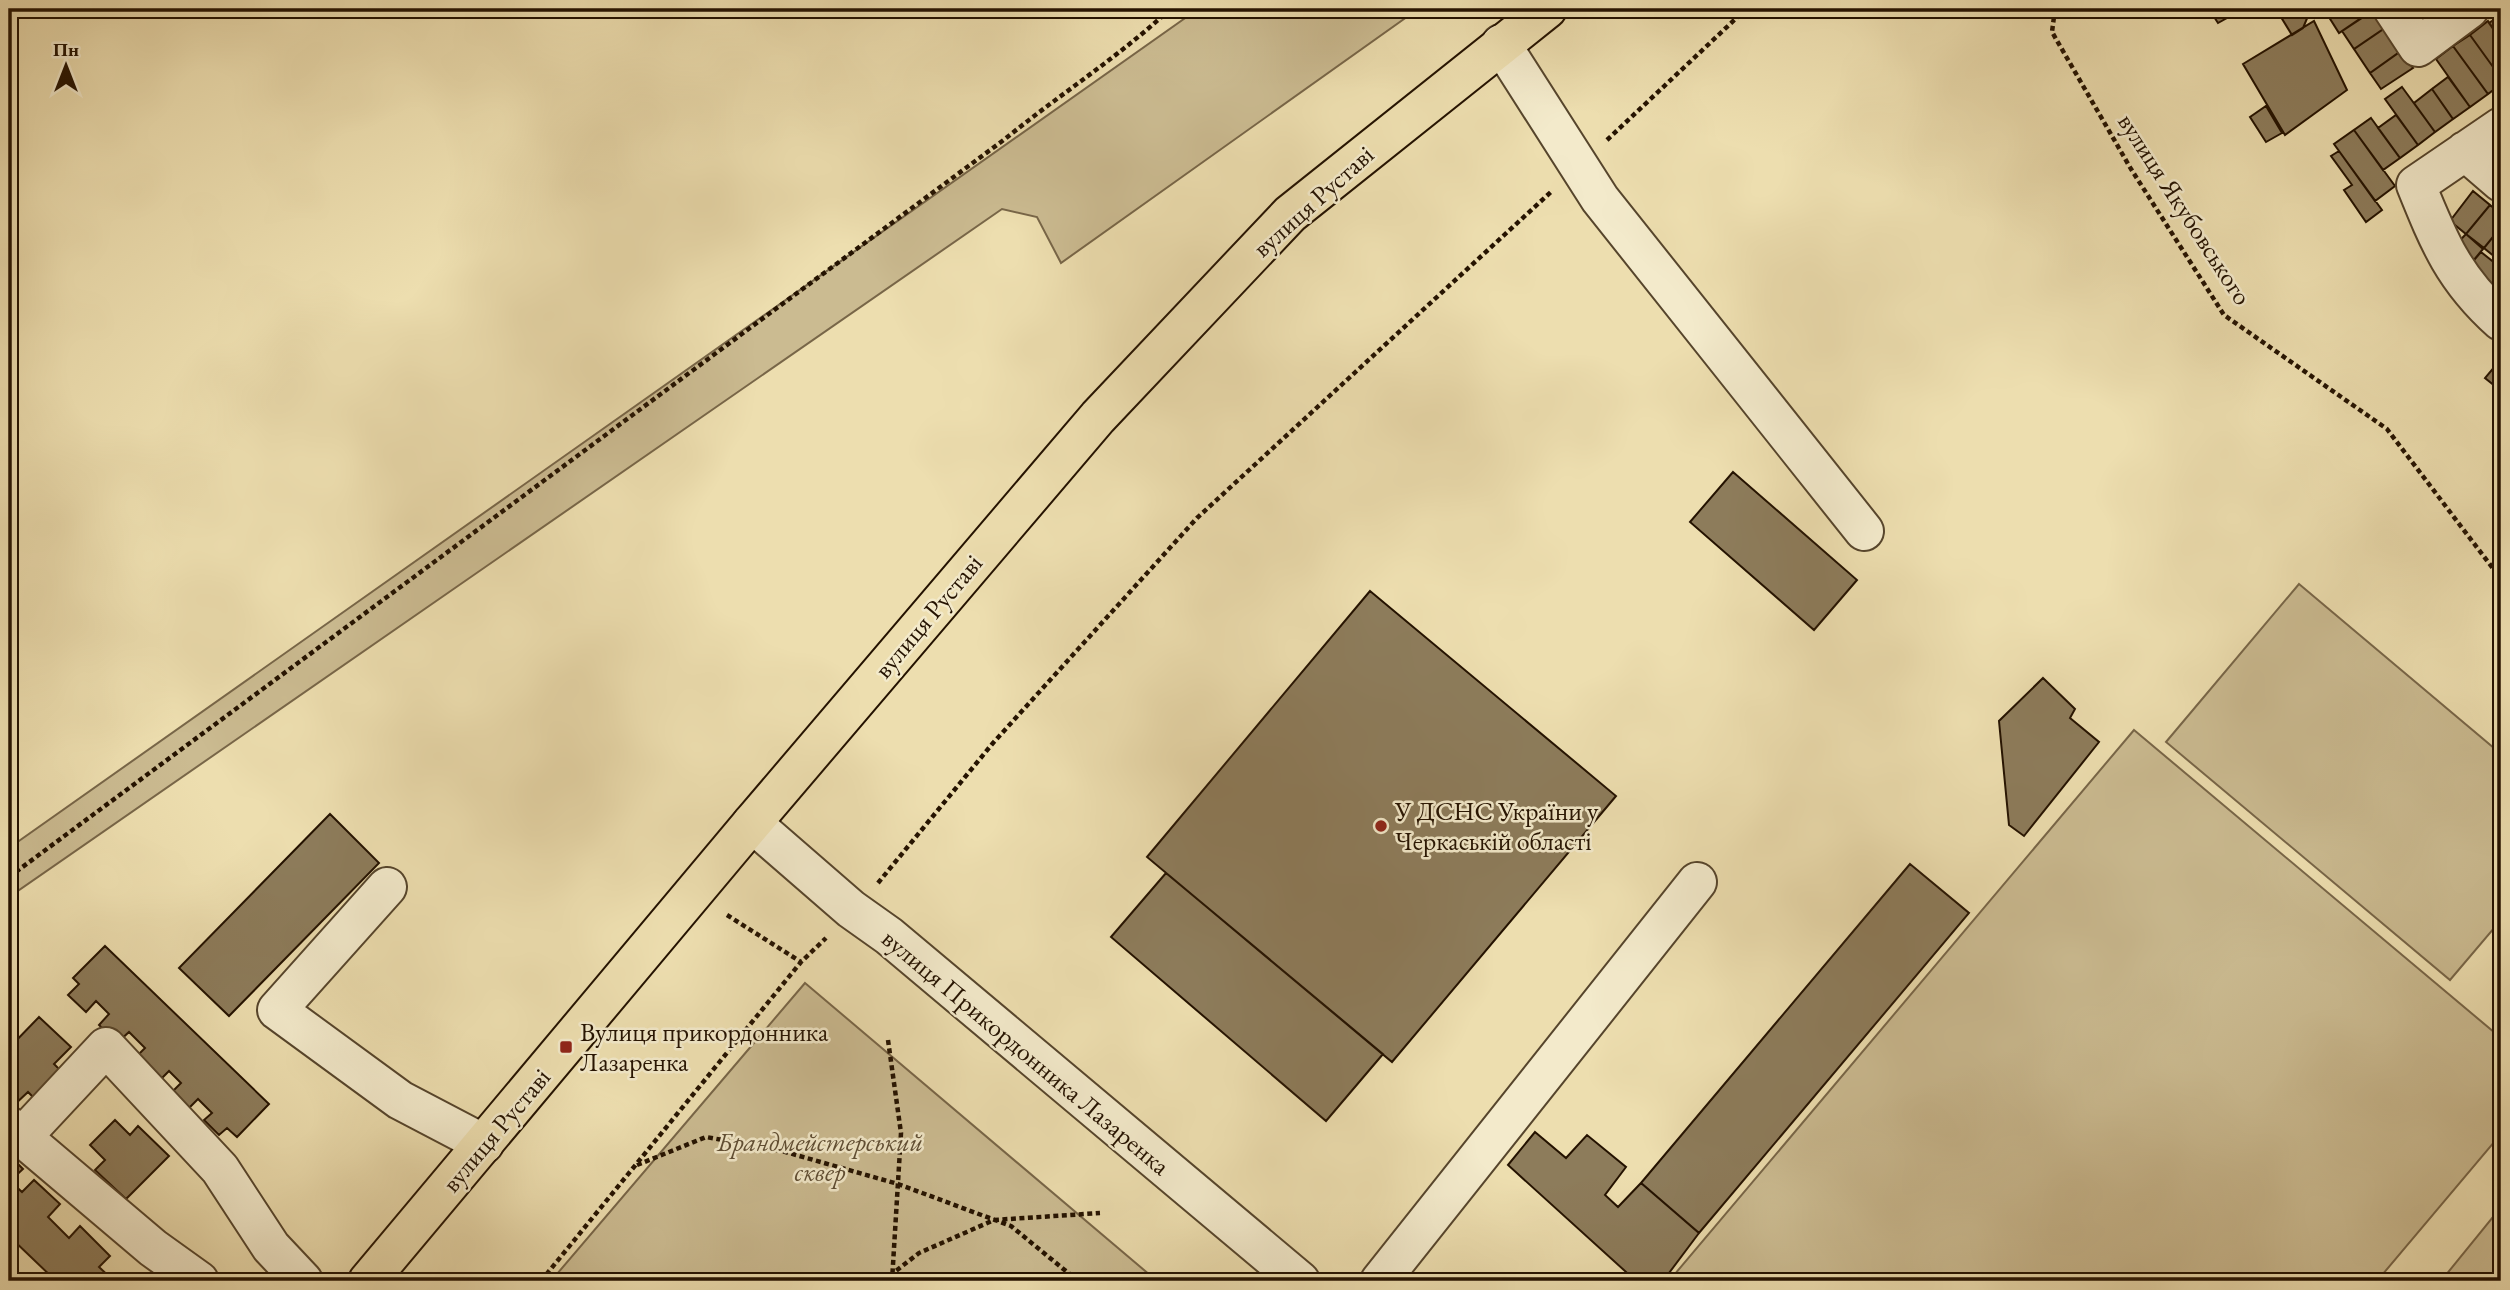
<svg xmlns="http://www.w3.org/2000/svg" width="2510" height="1290" viewBox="0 0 2510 1290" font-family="'EB Garamond',serif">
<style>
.green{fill:#cbbb91;stroke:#786648;stroke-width:2}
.building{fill:#8d7c5b;stroke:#241200;stroke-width:2}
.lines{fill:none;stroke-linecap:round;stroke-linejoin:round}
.minor-casing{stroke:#56452c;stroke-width:42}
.major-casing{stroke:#241200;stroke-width:42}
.path{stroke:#241200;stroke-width:4.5;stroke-dasharray:5 3.5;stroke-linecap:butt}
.minor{stroke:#f3eacb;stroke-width:38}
.major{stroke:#eddeaf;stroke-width:38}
.poi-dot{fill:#8f2418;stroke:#f3eacb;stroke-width:2.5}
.labels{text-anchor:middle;stroke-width:5;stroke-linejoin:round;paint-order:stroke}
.street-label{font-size:26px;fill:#241200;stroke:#f3eacb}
.poi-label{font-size:26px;fill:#241200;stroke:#f3eacb;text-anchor:start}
.park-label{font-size:26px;font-style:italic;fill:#5e4d33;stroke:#f3eacb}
</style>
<rect width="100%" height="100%" fill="#eddeaf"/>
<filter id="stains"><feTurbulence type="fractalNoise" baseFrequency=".00286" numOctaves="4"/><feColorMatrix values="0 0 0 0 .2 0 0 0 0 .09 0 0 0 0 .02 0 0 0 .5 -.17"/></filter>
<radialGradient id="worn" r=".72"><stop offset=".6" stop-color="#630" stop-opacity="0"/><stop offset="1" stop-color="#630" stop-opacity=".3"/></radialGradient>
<path class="green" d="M1198,9H1418L1061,263L1037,217L1002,209L9,897V848Z
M2299,584L2501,754V920L2450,980L2166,742Z
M2134,730L2501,1038V1134L2377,1281H1669Z
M805,983L1157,1281H551Z
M2501,1207V1281H2441Z"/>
<path class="building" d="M2209,9H2233L2236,13L2218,23Z
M2276,9H2311L2303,28L2292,35Z
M2335,9H2365L2368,14L2339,33L2327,14Z
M2409,9H2450L2422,27Z
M2373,10L2385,28L2354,49L2342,31Z
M2501,15V40L2489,23Z
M2314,21L2347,90L2285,135L2243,64Z
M2488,21L2501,40V78L2470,35Z
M2385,28L2401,51L2370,73L2354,49Z
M2470,35L2501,78V84L2488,94L2453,46Z
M2453,46L2488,94L2470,107L2436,59Z
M2401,51L2413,68L2381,89L2370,73Z
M2448,77L2470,107L2453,119L2432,89Z
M2402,87L2435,132L2418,145L2385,99Z
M2432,89L2453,119L2435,132L2414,103Z
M2266,106L2282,133L2266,142L2250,117Z
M2396,115L2418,145L2400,158L2378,128Z
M2371,118L2400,158L2383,170L2354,130Z
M2354,130L2395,186L2375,201L2334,144Z
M2339,151L2382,210L2366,222L2344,190L2352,185L2331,156Z
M2473,191L2490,205L2466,234L2450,221Z
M2490,205L2501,214V227L2484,248L2466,234Z
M2501,227V262L2484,248Z
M2466,234L2483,249L2468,267L2452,249Z
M2481,252L2501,268V283L2496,290L2468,267Z
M2501,359V391L2485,378Z
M1733,472L1857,580L1814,630L1690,522Z
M1370,591L1616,796L1392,1062L1147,857Z
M2043,678L2075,709L2070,718L2099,742L2024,836L2009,825L1999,721Z
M330,814L379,863L229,1016L179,968Z
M1910,864L1969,913L1699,1233L1641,1183Z
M1166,873L1383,1054L1326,1121L1111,937Z
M105,946L269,1104L237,1137L227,1128L219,1135L204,1120L212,1113L198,1099L189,1108L172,1092L181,1083L169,1071L159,1081L135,1058L145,1048L129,1032L117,1043L99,1025L109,1014L96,1001L86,1012L68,995L79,984L73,978Z
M39,1017L71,1047L54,1064L62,1072L35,1099L28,1092L13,1106L9,1102V1048Z
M115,1120L130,1135L138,1126L169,1156L126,1199L95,1170L105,1160L90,1145Z
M1535,1132L1566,1158L1587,1135L1626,1167L1605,1195L1618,1207L1641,1183L1699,1233L1663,1281H1636L1508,1165Z
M9,1155L23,1169L10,1181L22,1192L34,1180L60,1204L48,1217L69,1238L80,1226L110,1256L99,1267L114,1281H56L9,1236Z"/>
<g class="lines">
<defs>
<path id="minor" d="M2393,9L2418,47L2469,9
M1501,44L1600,199L1864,531
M2501,127L2416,185C2439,242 2454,279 2501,321
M2465,151L2501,182
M752,823L851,909L889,936L1300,1281
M387,887L277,1010L400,1100L484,1144
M9,1126L153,1248L199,1281
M21,1138L106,1047L220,1169L271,1247L303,1281
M1380,1281L1697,882"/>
<path id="major" d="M368,1281L752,823L1098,417L1290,214L1547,9"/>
</defs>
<use href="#minor" class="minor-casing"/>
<use href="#major" class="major-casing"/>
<path class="path" d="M2055,9L2052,32L2131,169L2224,315L2387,429L2501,579
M1607,140L1746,9
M9,877L1005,139C1060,94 1119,57 1170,9
M878,883L993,743L1197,518L1552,191
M727,915L801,962
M888,1040L901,1133L892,1281
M637,1165L706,1137L782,1151L898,1184L1011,1226L1078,1281
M541,1281L801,962L826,938
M883,1281L919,1253L994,1220L1100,1213"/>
<use href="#minor" class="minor"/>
<use href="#major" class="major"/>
</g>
<g class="poi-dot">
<circle cx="1381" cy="826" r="7"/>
<rect x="559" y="1040" width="14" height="14" rx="3.5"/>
</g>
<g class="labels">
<g class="street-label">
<text transform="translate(1313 201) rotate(-42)" y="9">вулиця Руставі</text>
<text transform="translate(2185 209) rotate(57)" y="9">вулиця Якубовського</text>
<text transform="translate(928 616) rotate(-50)" y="9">вулиця Руставі</text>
<text transform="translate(1026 1052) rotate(40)" y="9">вулиця Прикордонника Лазаренка</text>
<text transform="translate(496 1130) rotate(-50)" y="9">вулиця Руставі</text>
</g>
<g class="poi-label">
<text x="1395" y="820">У ДСНС України у<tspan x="1395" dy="30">Черкаській області</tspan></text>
<text x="580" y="1041">Вулиця прикордонника<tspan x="580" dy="30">Лазаренка</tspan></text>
</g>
<g class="park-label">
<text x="820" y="1151">Брандмейстерський<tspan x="820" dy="30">сквер</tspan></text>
</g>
</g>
<rect width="2510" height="1290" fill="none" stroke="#eddeaf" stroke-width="35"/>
<rect x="10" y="10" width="2489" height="1269" fill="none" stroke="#241200" stroke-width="3.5"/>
<rect x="18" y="18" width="2475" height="1255" fill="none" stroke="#241200" stroke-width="2"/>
<g transform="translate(66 66)" stroke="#f3eacb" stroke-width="5" paint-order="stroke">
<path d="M0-5L12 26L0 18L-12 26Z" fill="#241200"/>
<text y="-10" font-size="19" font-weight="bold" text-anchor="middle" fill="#241200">Пн</text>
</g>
<rect width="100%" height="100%" filter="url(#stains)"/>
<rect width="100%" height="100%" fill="url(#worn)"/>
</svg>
